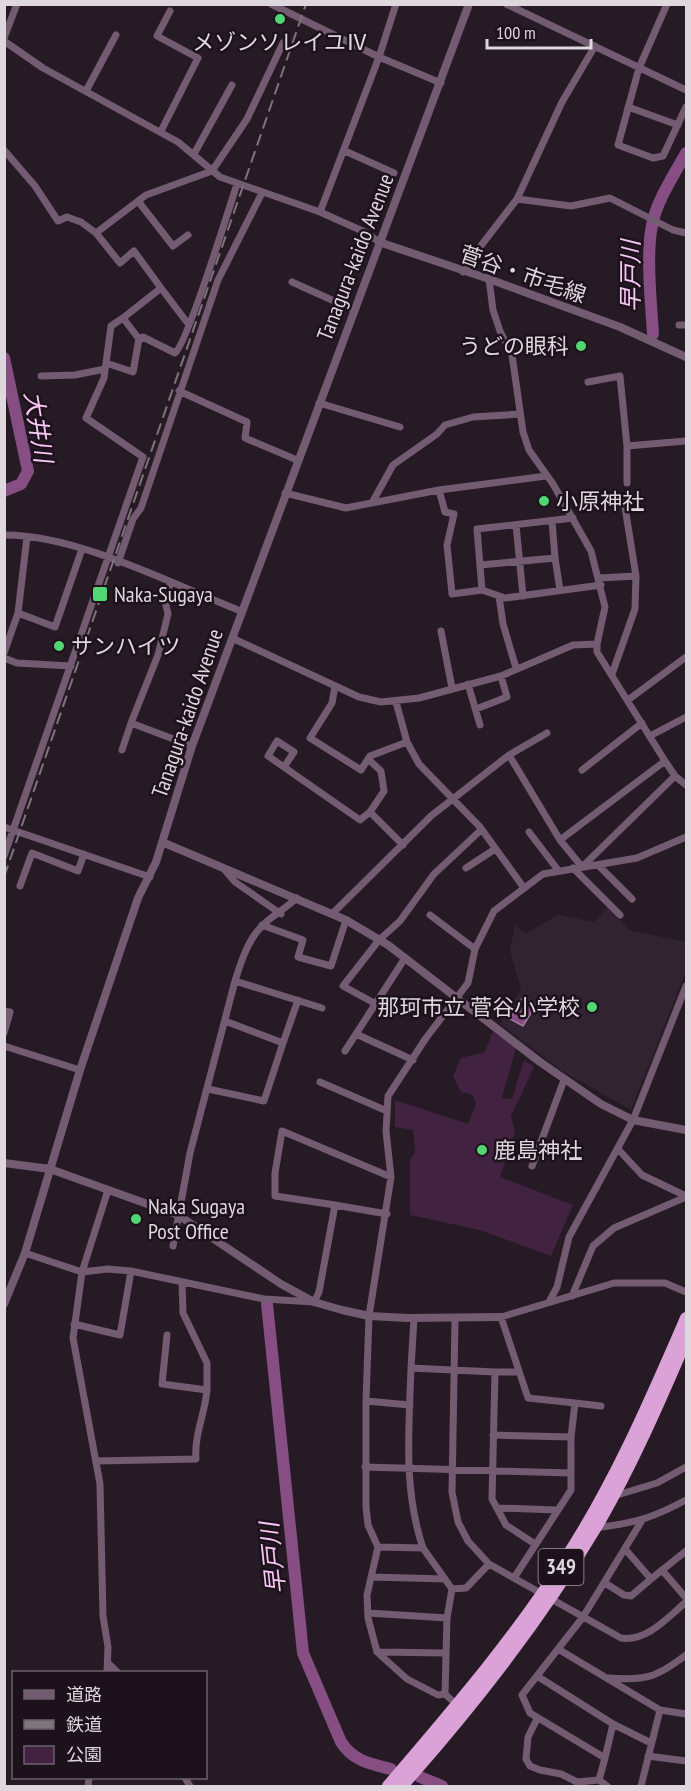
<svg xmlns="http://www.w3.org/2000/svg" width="691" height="1791" viewBox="0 0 691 1791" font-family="'PT Sans Narrow','Noto Sans JP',sans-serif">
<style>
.built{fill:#322331}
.green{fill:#422241}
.water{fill:#864e83;stroke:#a0779e;stroke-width:1.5}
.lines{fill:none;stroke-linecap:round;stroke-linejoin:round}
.river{stroke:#864e83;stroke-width:12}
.minor{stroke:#735b71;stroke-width:7}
.tertiary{stroke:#735b71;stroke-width:8}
.trunk{stroke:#daa2d6;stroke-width:12}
.rail{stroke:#7d747c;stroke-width:2;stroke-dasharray:12 6;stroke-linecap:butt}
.poi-dot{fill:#52d673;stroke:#1d121c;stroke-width:2}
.labels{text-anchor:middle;stroke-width:5;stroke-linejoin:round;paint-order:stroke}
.shield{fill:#1d121c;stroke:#a49ca4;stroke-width:1.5}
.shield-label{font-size:21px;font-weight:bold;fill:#ded7de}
.poi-label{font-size:22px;fill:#ded7de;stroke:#1d121c;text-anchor:start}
.street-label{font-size:22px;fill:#ded7de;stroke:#1d121c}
.water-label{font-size:24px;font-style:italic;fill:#f8c7f4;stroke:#1d121c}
</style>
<rect width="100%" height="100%" fill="#261b25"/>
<path class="built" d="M607,908L629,930L686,942V972L631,1110L562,1071L500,1024L521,989L510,950L515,925L526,933L558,915L594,922Z"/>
<path class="green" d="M493,1031L516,1048L502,1098L512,1099L524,1060L534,1067L511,1116L515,1132L500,1177L573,1205L551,1256L480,1230L410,1215V1160L415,1152L413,1130L395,1127V1100L468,1124L476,1104L473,1095L461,1092L453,1076L461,1058L485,1052Z"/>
<path class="water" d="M523,997L536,1005L523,1026L510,1019Z"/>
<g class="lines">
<path class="river" d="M653,334C651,302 646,256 652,225C657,200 674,175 686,153
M4,358L28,471L21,484L4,491
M267,1304L303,1653L341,1742C353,1761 371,1764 391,1769
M420,1777L442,1786"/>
<path class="minor" d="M271,4L379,57L441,83
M506,4L686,90
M667,4L639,68L618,145L653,158L663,156L686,107
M4,38L17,4
M4,41L43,68L178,142L220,177L320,212L367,233L379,242
M86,91L116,35
M628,107L678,125
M161,131L198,58L157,36L170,11
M4,150L35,186L58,221L67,217L81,222L96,233L146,195L212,171L247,119L283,43
M345,151L394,173
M194,154L232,85
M517,199L562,102L595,46
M138,201L173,246L188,235
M320,212L379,57L396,4
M96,233L120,263L134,251L161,288
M463,272L473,256L517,199L571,206L610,198L673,230L686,233
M489,279L493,310L500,331L512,355L523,432L529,450L553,484L591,551L605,607L597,644
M292,282L354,310
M189,325L161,288L123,318L139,339L143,337L175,353C187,344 229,209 237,184
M679,325H686
M106,363L133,372L139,339
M41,376L75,375L105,369
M588,382L620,376L627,446L686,441
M179,391L247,422L245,438L297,460
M319,403L400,427
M627,446V483
M439,490L445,512L454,514L447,545L452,594L482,590
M285,493L346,508L439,490L546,476
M373,501L393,465L437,434L445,425L473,417L520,414
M573,518L477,529L482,590L505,598L601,585
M516,525L523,596
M4,535C76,534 174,585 241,611
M555,558L560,590
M118,563L133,519L141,508L218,280L262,193
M480,565L555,558L552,521
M599,578L636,576
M499,596L503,624L516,668
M18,613L55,627L82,549
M441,631L452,688
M232,638L359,697L381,702L419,698L501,676L573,645L597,644V652L665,761L675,776L686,785
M4,653L18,613L27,537
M4,658L17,663L71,666
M612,674L635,609L636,576L624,501
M468,684L480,725
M335,686L332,703L310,738L361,770L370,756L407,742L396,702
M628,700L686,657
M476,709L507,697L501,676
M131,723L158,655L168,614L165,601L170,584
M650,736L686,717
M407,742L419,764L480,827L524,888
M122,750L131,723L192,746
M509,755L547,733
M284,767L294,752L277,741L268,756L360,820L370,812L384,791L381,771L368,759
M582,770L642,723
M370,812L403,845
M4,827L150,877
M529,832L558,870
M560,840L582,867L675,776
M4,856L143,457L86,418L104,378L111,326L123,318
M598,865L632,899
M466,868L495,849
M573,868L620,915
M224,869L235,882L281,914
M20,886L32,853L78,871L84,854
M297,898C286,908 272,916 263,925C248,939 241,962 235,981L322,1008
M333,913L431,816L509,755L560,840L665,761
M430,915L475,949
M262,925L303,940L298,957L331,966L346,920
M376,1004L343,986L379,940L400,921L434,874L481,830
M4,1011L10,1012L4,1033
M356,1034L413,1060
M283,1043L298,1000
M4,1046L80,1070
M345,1051L405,958
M320,1082L387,1111
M208,1089L264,1101L283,1043L225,1021
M618,1149L642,1175L686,1196
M532,1166L564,1080
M335,1205L275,1196V1173L282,1131L391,1177
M173,1246L190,1153L235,981
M25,1253L82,1272L108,1269L131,1271L264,1299L314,1302L319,1292L335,1205L387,1214
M182,1283L183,1313L207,1363V1390
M572,1296L593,1246L614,1228L686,1197
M549,1302L557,1287L569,1237L633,1120L686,986
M455,1319L452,1492L458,1522L468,1541L489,1564L621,1638C647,1642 668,1617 686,1602
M74,1324L120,1335L131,1271
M411,1368L414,1318
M495,1372H519
M366,1401L410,1405
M575,1403L601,1406
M493,1435L571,1437
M96,1461L196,1459C194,1435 205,1414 207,1390L162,1384L167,1335
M365,1467L571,1473
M614,1496L657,1483L686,1467
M497,1508L557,1510
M597,1525L602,1527C639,1522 654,1517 686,1500
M378,1547L423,1548L452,1589
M423,1548C403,1489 409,1429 411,1368L495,1372L492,1499L506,1525L535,1544
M662,1570L686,1598
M371,1577L445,1579
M514,1578L571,1490V1437L575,1403L528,1398L501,1317L614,1283H665L686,1292
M651,1579L686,1551
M605,1583L624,1595L631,1596L651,1579L625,1549
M368,1613L447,1618
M558,1649L660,1710
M377,1652L446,1653
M108,1663L117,1672
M107,1672L108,1647L103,1616L100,1484L73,1338L82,1272L108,1190
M537,1676L613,1724L651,1743
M609,1678C646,1681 657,1677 686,1655
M445,1694L447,1618L452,1589L466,1588L489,1564
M457,1705L445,1694L438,1695L407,1679L377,1652L368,1618L367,1595L378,1547L368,1525L366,1507V1401L369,1316L391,1177L386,1131L388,1096L426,1038L468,983L475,949L494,911L543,874L637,858L686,837
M537,1719L528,1737L526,1759L530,1766L540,1770L561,1774L577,1782L599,1780
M648,1756L686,1761
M605,1758L613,1724
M185,1778L190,1786
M88,1786L89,1778
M607,1786L599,1780L605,1758L530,1713L522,1695L583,1617L641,1522
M641,1786L660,1710L686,1714"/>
<path class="tertiary" d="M379,242L489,279L620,327L686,357
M162,842L346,920L388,945L540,1062L601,1104L633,1120L686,1130
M4,1163L50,1169L178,1215L281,1284L314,1302L342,1310L369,1316L408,1318L501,1317
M4,1304L25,1253L80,1070L138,898L156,862L192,746L469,4"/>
<path class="trunk" d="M388,1786C450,1713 512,1642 564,1561C614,1485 650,1401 686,1318
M402,1786C474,1705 542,1618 598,1524C632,1465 659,1403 686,1340"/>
<path class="rail" d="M4,877L306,4"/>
</g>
<g class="poi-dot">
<circle cx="280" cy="19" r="6"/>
<circle cx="581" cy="346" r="6"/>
<circle cx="544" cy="501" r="6"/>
<rect x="92" y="586" width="16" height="16" rx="3"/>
<circle cx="59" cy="646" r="6"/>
<circle cx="592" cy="1007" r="6"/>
<circle cx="482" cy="1150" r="6"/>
<circle cx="136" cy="1219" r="6"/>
</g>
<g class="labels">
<rect class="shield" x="538.5" y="1549" width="45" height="36" rx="4.5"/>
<g class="shield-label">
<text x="561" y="1574">349</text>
</g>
<g class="poi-label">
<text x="280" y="50" text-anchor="middle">メゾンソレイユⅣ</text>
<text x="569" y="354" text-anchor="end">うどの眼科</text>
<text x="556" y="509">小原神社</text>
<text x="114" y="602">Naka-Sugaya</text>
<text x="71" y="654">サンハイツ</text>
<text x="580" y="1015" text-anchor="end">那珂市立 菅谷小学校</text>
<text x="494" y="1158">鹿島神社</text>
<text x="148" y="1214">Naka Sugaya<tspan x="148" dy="25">Post Office</tspan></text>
</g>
<g class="street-label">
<text transform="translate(355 257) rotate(-69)" y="8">Tanagura-kaido Avenue</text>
<text transform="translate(523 274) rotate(19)" y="8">菅谷・市毛線</text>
<text transform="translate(187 713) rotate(-71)" y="8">Tanagura-kaido Avenue</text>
</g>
<g class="water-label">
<text transform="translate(631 276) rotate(-90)" y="8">早戸川</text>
<text transform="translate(38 427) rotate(81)" y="8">大井川</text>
<text transform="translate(273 1558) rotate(-96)" y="8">早戸川</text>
</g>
</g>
<rect width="691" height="1791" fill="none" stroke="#ded7de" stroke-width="12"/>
<rect x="12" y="1671" width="195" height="108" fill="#1d121c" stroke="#6a616a" stroke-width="1.5"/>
<rect x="24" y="1690" width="30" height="9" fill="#735b71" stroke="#6a616a" stroke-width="1.5"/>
<text x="66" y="1701" font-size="18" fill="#ded7de">道路</text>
<rect x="24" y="1720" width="30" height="9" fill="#7d747c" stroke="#6a616a" stroke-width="1.5"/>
<text x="66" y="1731" font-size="18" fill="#ded7de">鉄道</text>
<rect x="24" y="1746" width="30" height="18" fill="#422241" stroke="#6a616a" stroke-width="1.5"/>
<text x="66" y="1761" font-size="18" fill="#ded7de">公園</text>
<path d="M487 39v9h104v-9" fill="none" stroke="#ded7de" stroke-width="3"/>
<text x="496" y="39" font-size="18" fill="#ded7de" stroke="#1d121c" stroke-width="4.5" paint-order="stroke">100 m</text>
</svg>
